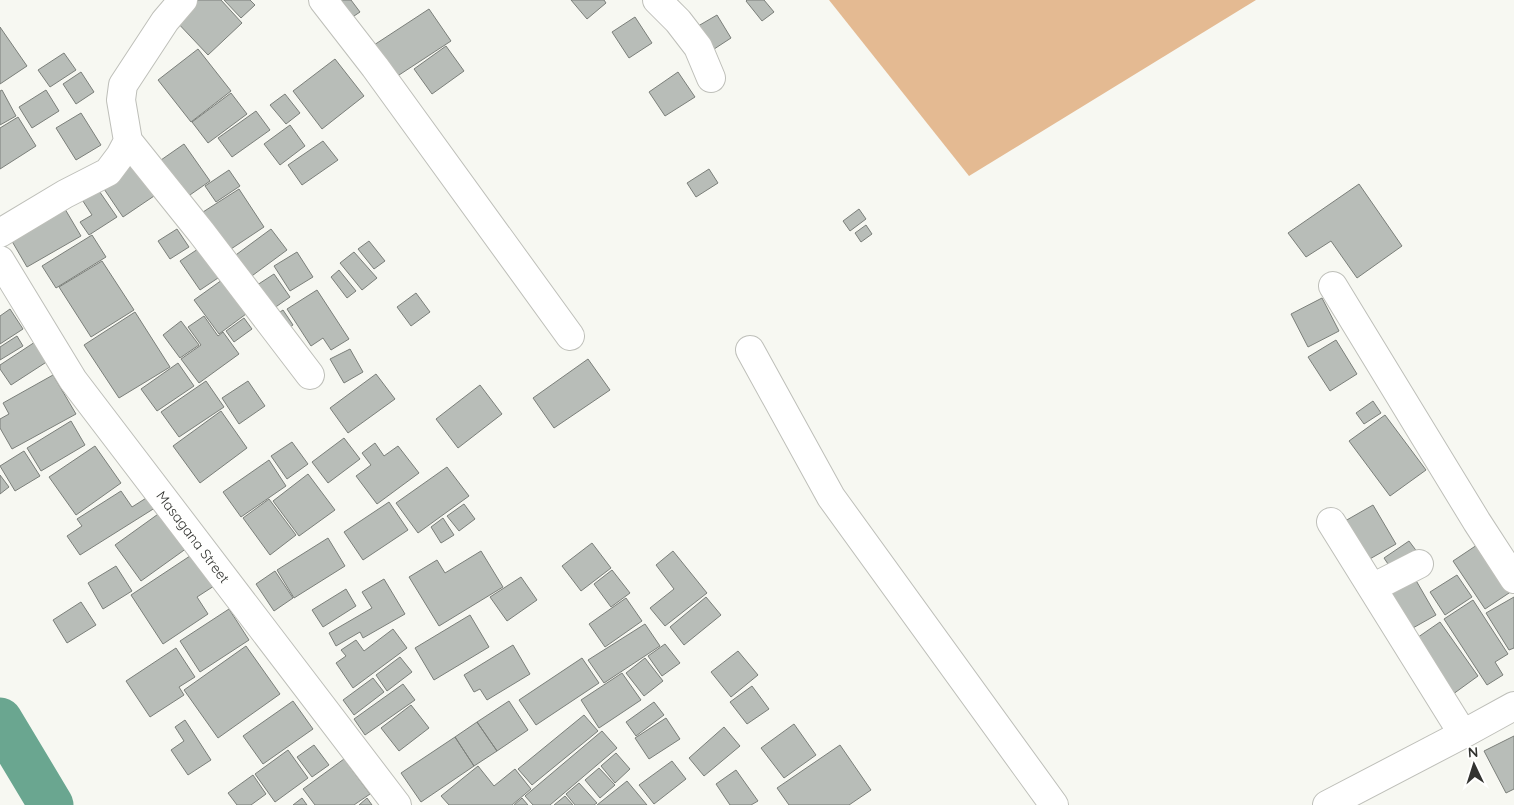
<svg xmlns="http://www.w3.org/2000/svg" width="1514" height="805" viewBox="0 0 1514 805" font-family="Quicksand,sans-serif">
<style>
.forest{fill:#e4ba92}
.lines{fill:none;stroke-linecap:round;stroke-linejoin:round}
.river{stroke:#6aa690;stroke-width:45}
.building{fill:#b8bdb8;stroke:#7b7f7a}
.minor-casing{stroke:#bebfb9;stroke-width:30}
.minor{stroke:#fff;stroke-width:28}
.labels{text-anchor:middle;stroke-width:5;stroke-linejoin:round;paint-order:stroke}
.street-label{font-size:14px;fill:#323330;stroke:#fffffe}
</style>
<rect width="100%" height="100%" fill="#f7f8f2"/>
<path class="forest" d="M829,0H1256L969,176Z"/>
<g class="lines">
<path class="river" d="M0,720L51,805"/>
</g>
<path class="building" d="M185,0H221L242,23L208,55L174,19Z
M224,0H250L255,5L241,18Z
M342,0H351L360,12L348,20L337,4Z
M571,0H604L606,3L587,19Z
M747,0H764L774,12L762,21L746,1Z
M429,9L451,41L396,77L374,45Z
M717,15L731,38L708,53L693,29Z
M635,17L652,43L629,58L612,32Z
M0,27L27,66L0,84Z
M446,46L464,71L432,94L414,69Z
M198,49L231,91L191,122L158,80Z
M64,53L76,70L50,87L38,70Z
M335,59L364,96L322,129L293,91Z
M81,72L94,92L76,104L63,84Z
M678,72L695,97L665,116L649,92Z
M2,90L16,116L0,125V91Z
M46,90L59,111L32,128L19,107Z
M231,93L247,114L208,143L192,122Z
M285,94L300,113L286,124L270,105Z
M256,111L270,130L232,157L218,138Z
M81,113L101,145L76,160L56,128Z
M18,117L36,146L0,169V128Z
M290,125L305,146L280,165L264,144Z
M323,141L338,160L302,185L288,165Z
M184,144L210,181L187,197L161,160Z
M136,163L157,194L123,217L102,186Z
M709,169L718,183L696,197L687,183Z
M229,170L240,186L216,202L205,186Z
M1359,184L1402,246L1357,278L1331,241L1306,257L1288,233Z
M95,185L117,217L89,235L80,222L92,215L79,195Z
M239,189L264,227L228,251L203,212Z
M59,199L81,236L27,267L6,231Z
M859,209L866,219L850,231L843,221Z
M866,225L872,234L861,242L855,233Z
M177,229L189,247L170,259L158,241Z
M271,229L287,250L245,281L229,260Z
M92,235L106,257L56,288L42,266Z
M369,241L385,261L374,269L358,249Z
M207,243L227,272L200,290L180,261Z
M297,252L313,277L290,291L274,266Z
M354,252L377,278L362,290L340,263Z
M102,261L134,310L91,337L59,287Z
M339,270L356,291L347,298L331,277Z
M274,274L290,297L267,313L251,289Z
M222,280L246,314L219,334L194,300Z
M317,290L349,339L331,350L323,338L311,346L287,309Z
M416,293L430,312L411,326L397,307Z
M1322,298L1339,331L1308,347L1291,314Z
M10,309L23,329L0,344V316Z
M283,310L293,325L281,333L271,318Z
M135,312L170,367L119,398L84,345Z
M204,316L218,336L223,332L239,354L199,383L181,359L201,345L188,327Z
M244,318L252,329L234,342L226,331Z
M181,321L199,345L180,358L163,335Z
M17,336L23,346L0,360V347Z
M1336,340L1357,374L1330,391L1308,357Z
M35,342L48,361L11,385L0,369V365Z
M350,349L363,372L344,383L330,359Z
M588,359L610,390L554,428L533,398Z
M178,363L194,386L157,411L141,389Z
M376,374L395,399L348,433L330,408Z
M53,375L76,414L12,449L0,428V419L9,414L3,403Z
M206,381L224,407L179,437L161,412Z
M248,381L265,406L239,424L222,398Z
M480,385L502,414L458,448L436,419Z
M1373,401L1381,413L1364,424L1356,413Z
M221,411L247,448L200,483L173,446Z
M1385,415L1426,470L1390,496L1349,441Z
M71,421L85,445L41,471L27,448Z
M344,438L360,459L328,483L312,462Z
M292,442L308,464L287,479L271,456Z
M375,443L384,456L398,446L419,473L377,504L356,476L371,465L362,453Z
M95,446L121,483L76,515L49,477Z
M24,451L40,476L15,491L0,466Z
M269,460L286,486L241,517L223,492Z
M447,467L469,496L418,533L396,503Z
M308,474L335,510L299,536L273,501Z
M0,475L9,487L0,494Z
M121,491L132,507L151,495L158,506L80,555L67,536L82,526L77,519Z
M269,499L296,535L270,555L243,518Z
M389,502L408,530L363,560L344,532Z
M464,504L475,519L459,531L447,516Z
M1373,505L1396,544L1368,560L1345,521Z
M161,512L187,548L141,581L115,545Z
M443,518L454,535L441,543L431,527Z
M328,538L345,566L294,598L277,570Z
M1409,541L1418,553L1392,570L1384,558Z
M592,543L611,568L581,591L562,566Z
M1480,543L1512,591L1485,609L1453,561Z
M481,551L503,587L439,626L409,577L437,560L445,573Z
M673,551L707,593L665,626L650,608L674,589L656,565Z
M193,554L214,586L197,597L208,614L163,644L131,595Z
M116,566L132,591L103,609L88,583Z
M612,570L630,593L611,607L594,584Z
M275,571L293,598L274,611L256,584Z
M1457,575L1472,597L1445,615L1430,592Z
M521,577L537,600L507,621L490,597Z
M1414,577L1436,615L1404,633L1383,595Z
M384,579L405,614L363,638L360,632L336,646L329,633L372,608L362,592Z
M346,589L356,606L323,627L312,610Z
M706,597L721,615L684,645L670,627Z
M1514,597V648L1509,650L1486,613Z
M626,598L642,621L605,647L589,624Z
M1473,600L1508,654L1495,662L1503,675L1487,685L1444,619Z
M81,602L96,625L67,643L53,620Z
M229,609L249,640L200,672L180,641Z
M470,615L489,647L434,680L415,648Z
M1440,622L1478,676L1449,697L1411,642Z
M645,624L660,646L604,683L588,660Z
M393,629L407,648L353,688L336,663L346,656L341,650L356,640L364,651Z
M665,644L680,663L662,676L648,656Z
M513,645L530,674L487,700L480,689L474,692L464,675Z
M246,646L280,694L218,738L184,690Z
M176,648L195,677L179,687L184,695L150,717L126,681Z
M738,651L758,675L731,697L711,672Z
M400,657L412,672L387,691L376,675Z
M582,658L599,683L536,725L519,700Z
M645,658L663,681L644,696L626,673Z
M622,673L641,700L599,728L581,700Z
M373,678L384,692L354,715L343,700Z
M403,684L415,700L365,735L354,719Z
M752,686L769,709L747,724L730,702Z
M293,701L313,729L263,764L243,736Z
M509,701L528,730L497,751L477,722Z
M654,702L664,715L636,736L626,722Z
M411,705L429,728L399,751L381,728Z
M584,715L598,731L532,785L518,769Z
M666,718L680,739L649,759L635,738Z
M185,720L211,760L188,775L171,750L184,741L175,727Z
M477,722L497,751L474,766L455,737Z
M794,724L816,755L784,778L761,748Z
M724,727L740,746L704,776L689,758Z
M602,731L617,748L550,805H533L525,796Z
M1514,736V789L1506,793L1484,751Z
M455,737L474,766L421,802L401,773Z
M314,745L329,765L312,777L297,757Z
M840,745L871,790L849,805H789L777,788Z
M288,750L308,778L275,802L255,774Z
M616,753L630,769L615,783L601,766Z
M344,759L370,794L354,805H315L303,789Z
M672,761L686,779L654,804L639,785Z
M478,766L494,786L515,769L531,789L512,805H449L441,796Z
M599,768L615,785L600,798L585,780Z
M736,770L758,801L751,805H730L716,784Z
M253,775L266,794L251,805H237L228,793Z
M627,781L647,805H597Z
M579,783L597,803L594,805H575L566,794Z
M565,796L573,805H554Z
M302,798L307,805H293Z
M367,798L372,805H359Z
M522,798L528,805H514Z"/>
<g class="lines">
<defs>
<path id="minor" d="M323,0L375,67L570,336
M657,0L678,21L698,47L711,78
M128,141L201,232L310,375
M0,233L65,194L108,172L120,156L128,141L121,100L123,85L165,21L183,0
M0,260L73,380L397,805
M1333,286L1477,522L1514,579
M750,350L831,497L1054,805
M1331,522L1463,734
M1372,588L1419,564
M1327,805L1463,734L1514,706"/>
</defs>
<use href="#minor" class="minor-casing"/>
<use href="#minor" class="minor"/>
</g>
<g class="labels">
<g class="street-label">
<text transform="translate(193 537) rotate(53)" y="5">Masagana Street</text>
</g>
</g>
<g transform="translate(1474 765) rotate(356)" stroke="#fffffe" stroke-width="4" paint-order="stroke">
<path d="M0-4L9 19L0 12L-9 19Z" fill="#323330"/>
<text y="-8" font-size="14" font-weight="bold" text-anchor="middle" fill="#323330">N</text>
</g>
</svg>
